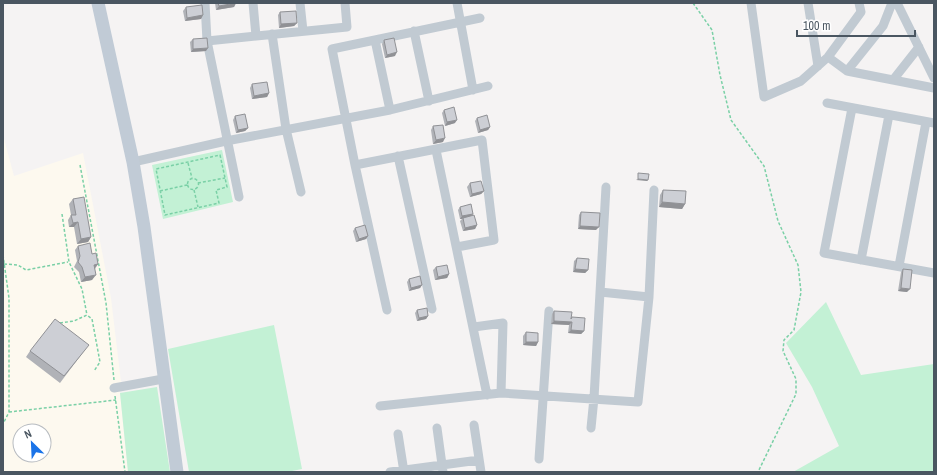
<svg xmlns="http://www.w3.org/2000/svg" width="937" height="475" viewBox="0 0 937 475" font-family="'Archivo Narrow',sans-serif">
<style>
.commercial{fill:#fdf9ef;fill-rule:evenodd}
.green{fill:#c3f1d5}
.lines{fill:none;stroke-linecap:round;stroke-linejoin:round}
.path{stroke:#7ad0a6;stroke-width:1.5;stroke-dasharray:3 2;stroke-linecap:butt}
.street{stroke:#c1cad2;stroke-width:9}
.secondary{stroke:#c1cbd6;stroke-width:13}
.wall{fill:#b0b2b7}
.shaded-wall{fill:#909195}
.building{fill:#cdcfd5;stroke:#909195}
</style>
<rect width="100%" height="100%" fill="#f5f3f3"/>
<path class="commercial" d="M3,135L14,176L83,153L111,298L121,382L120,393L128,472H3ZM20,431H44V455H20Z"/>
<path class="green" d="M222,150L233,202L163,219L152,165Z
M826,302L861,375L934,364V472H793L839,446L812,387L786,343Z
M274,325L302,469L287,472H189L168,349Z
M157,387L170,472H128L120,393Z"/>
<g class="lines">
<path class="path" d="M693,3L712,30L720,75L731,120L764,166L778,221L798,265L801,292L794,330L784,340L783,351L796,379V394L758,472
M220,155L227,187L216,190L219,203L165,215L156,169Z
M188,163L192,178
M80,165L106,303L114,380
M187.5 184a5.5 5.5 0 1 1 11 0a5.5 5.5 0 1 1-11 0Z
M198,183L225,178
M194,190L198,207
M160,191L187,185
M62,214L69,262L82,289L87,315
M3,255L9,298V412L3,424
M4,264L18,265L26,270L68,262
M60,323L74,321L87,315L92,319L100,362L94,371
M115,396L125,472
M9,412L116,400"/>
<path class="street" d="M205,3L207,41L239,197
M253,3L256,36
M300,3L303,31
M457,3L473,90
M751,3L764,97L801,81L828,57L861,12L859,3
M808,3L818,66
M897,3L934,78
M414,31L429,101
M272,34L286,129L301,192
M375,40L390,110
M207,41L347,27L345,3
M828,57L847,71L934,88
M847,71L883,26L892,3
M893,80L919,47
M827,103L934,123
M852,108L824,253L934,273
M436,150L487,395
M398,156L432,309
M133,162L226,141L390,110L488,86
M355,165L482,140L494,240L457,247
M861,260L889,115
M899,266L926,122
M600,292L649,297
M387,310L355,165L332,49L480,18
M474,327L503,323L501,393
M114,388L163,379
M380,406L501,393L638,402L649,297L654,190
M474,425L481,472
M437,428L443,472
M591,428L594,398L606,187
M398,434L404,472
M539,459L549,311
M390,472L479,460"/>
<path class="secondary" d="M98,3L133,162L144,227L177,472"/>
</g>
<path class="wall" d="M215,3H236L234,7L216,10Z
M186,7L203,15L201,19L185,21L183,11Z
M280,12L297,23L294,26L279,28L278,15Z
M193,39L206,51L191,52L190,42Z
M384,40L395,56L385,58L382,44Z
M252,84L269,93L267,97L252,99L250,88Z
M444,110L455,123L445,126L442,113Z
M235,116L248,128L245,131L236,133L233,120Z
M477,118L490,127L488,130L478,133L475,121Z
M433,126L443,142L433,144L431,130Z
M470,183L484,191L481,194L470,197L467,187Z
M663,190L685,204L682,209L659,207L660,195Z
M73,199L91,237L88,242L77,244L74,227H69L68,220L71,215L69,204Z
M460,207L471,216L477,225L475,229L463,231L460,221L462,219H460L458,210Z
M581,212L596,230L578,229L579,215Z
M355,228L368,236L366,239L356,242L353,231Z
M78,246L98,264L95,269L92,280L81,282L79,272L74,267L77,261L75,250Z
M577,258L588,270L585,273L573,272L574,261Z
M436,267L449,274L447,278L435,280L433,270Z
M903,269L907,292L898,291L901,272Z
M409,279L422,285L420,288L409,291L407,282Z
M417,310L428,316L426,319L417,321L415,313Z
M554,311L571,318L584,331L581,334L568,333L569,325L551,324L552,314Z
M526,332L538,342L536,346L523,345V336Z
M30,351H84L60,383L26,357Z"/>
<path class="shaded-wall" d="M236,3L234,7L216,10L219,6Z
M203,15L201,19L185,21L187,18Z
M297,23L294,26L279,28L281,24Z
M208,48L206,51L191,52L193,49Z
M397,52L395,56L385,58L387,55Z
M269,93L267,97L252,99L254,96Z
M457,120L455,123L445,126L447,122Z
M490,127L488,130L478,133L480,130Z
M248,128L245,131L236,133L238,130Z
M445,138L443,142L433,144L436,140Z
M638,179L648,180L647,181L636,180Z
M484,191L481,194L470,197L472,194Z
M662,202L685,204L682,209L659,207Z
M473,214L471,217L463,218L462,219H460L462,216Z
M78,222L74,227H69L73,223Z
M477,225L475,229L463,231L465,228Z
M580,226L599,227L596,230L578,229Z
M368,236L366,239L356,242L359,239Z
M91,237L88,242L77,244L81,239Z
M98,264L94,269V265Z
M575,269L588,270L585,273L573,272Z
M449,274L447,278L435,280L438,277Z
M96,275L92,280L81,282L85,277Z
M422,285L420,288L409,291L411,288Z
M901,288L910,289L907,292L898,291Z
M428,316L426,319L417,321L419,318Z
M554,321L572,322L569,325L551,324Z
M571,330L584,331L581,334L568,333Z
M526,342H538L536,346L523,345Z"/>
<path class="building" d="M218,3H236L219,6Z
M202,5L203,15L187,18L186,7Z
M296,11L297,23L281,24L280,12Z
M207,38L208,48L193,49V39Z
M394,38L397,52L387,55L384,40Z
M267,82L269,93L254,96L252,84Z
M454,107L457,120L447,122L444,110Z
M245,114L248,128L238,130L235,116Z
M487,115L490,127L480,130L477,118Z
M443,125L445,138L436,140L433,126Z
M638,173L649,174L648,180L638,179Z
M481,181L484,191L472,194L470,183Z
M663,190L686,191L685,204L662,202Z
M84,197L91,237L81,239L78,222L73,223L71,215H76L73,199Z
M471,204L473,214L462,216L460,207Z
M581,212L600,213L599,227L580,226Z
M474,215L477,225L465,228L463,218Z
M365,225L368,236L359,239L355,228Z
M90,243L92,254L96,253L98,264L94,265L96,275L85,277L82,267L78,262L80,256L78,246Z
M577,258L589,259L588,270L575,269Z
M447,265L449,274L438,277L436,267Z
M903,269L912,270L910,289L901,288Z
M420,276L422,285L411,288L409,279Z
M427,308L428,316L419,318L417,310Z
M554,311L572,312L571,319L572,317L585,318L584,331L571,330L572,322L554,321Z
M55,319L89,345L64,376L30,351Z
M526,332L538,333V342H526Z"/>
<rect width="937" height="475" fill="none" stroke="#4a5661" stroke-width="8"/>
<g transform="translate(32 443) rotate(336)"><circle r="19" fill="#ffffff" stroke="#b7bbc0"/>
<path d="M0-3L7 15L0 10L-7 15Z" fill="#1a73e8"/>
<text y="-6" font-size="11" font-weight="bold" text-anchor="middle" fill="#4a5661">N</text>
</g>
<path d="M797 30v6h118v-6" fill="none" stroke="#4a5661" stroke-width="2"/>
<text x="803" y="30" font-size="12" fill="#4a5661" stroke="#ffffff" stroke-width="3" paint-order="stroke">100 m</text>
</svg>
